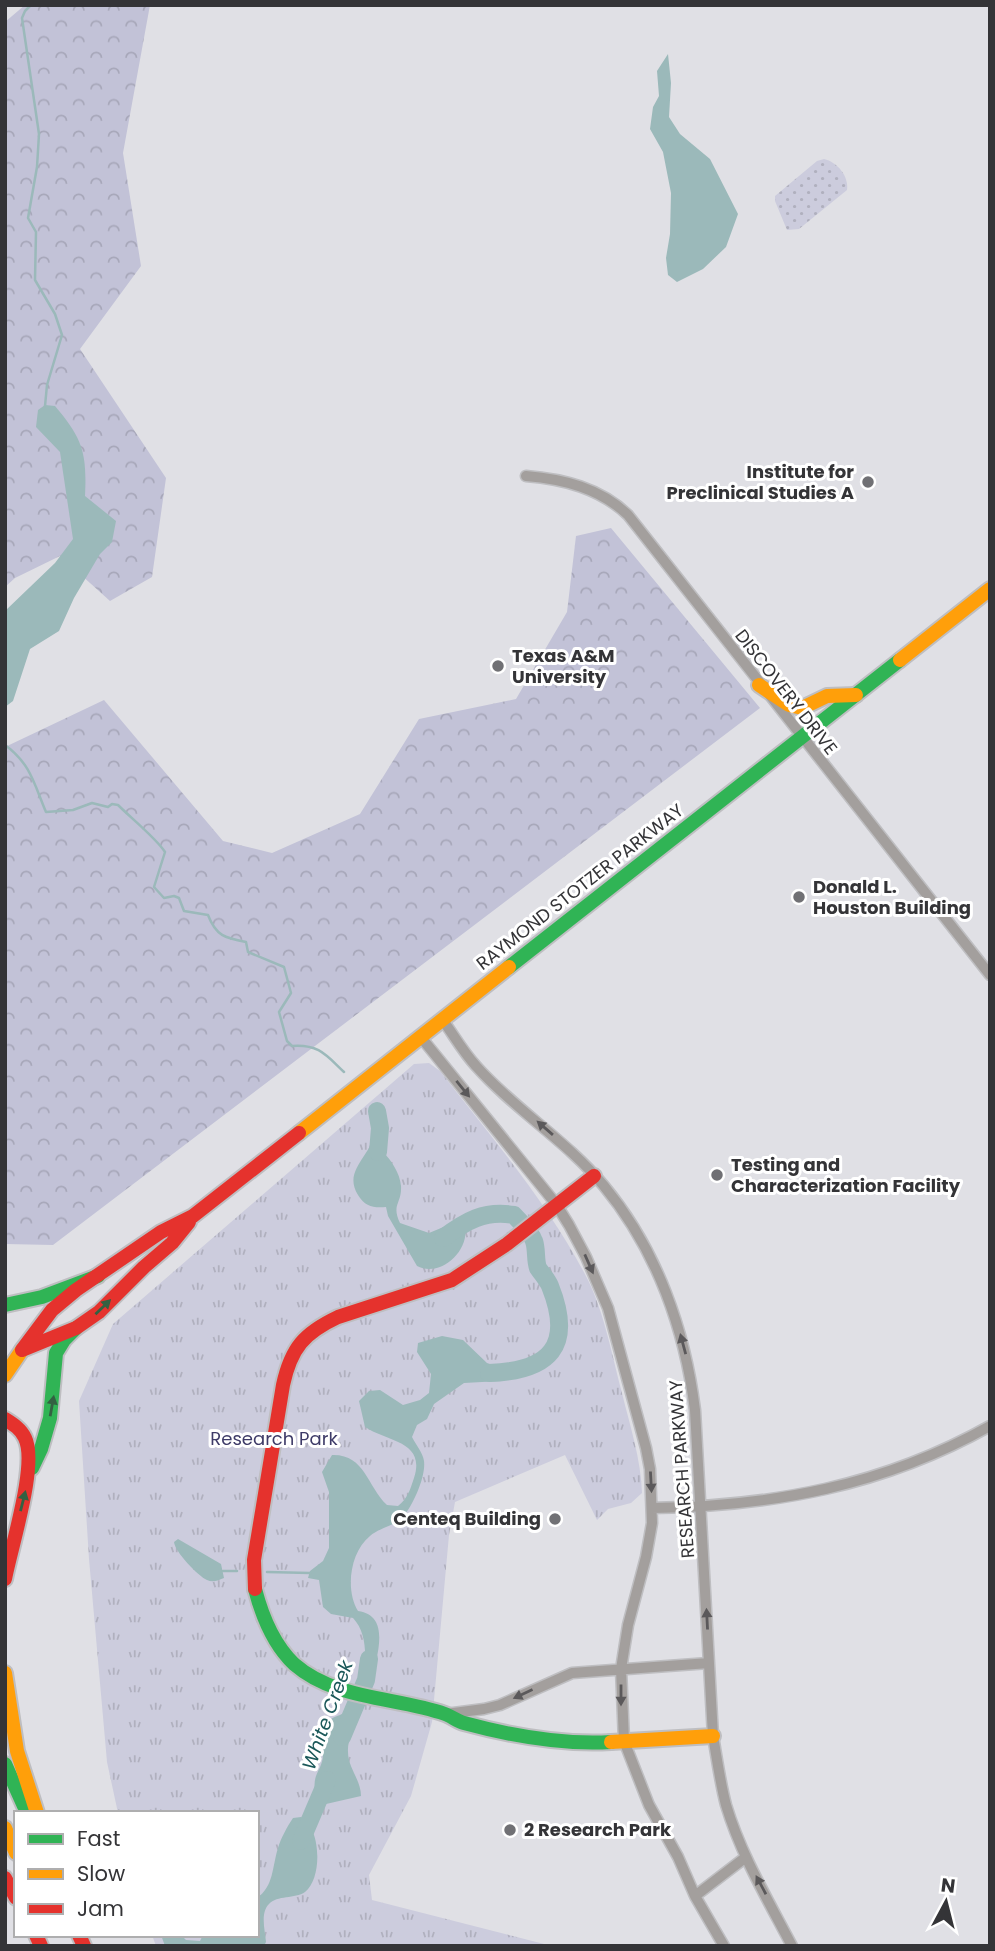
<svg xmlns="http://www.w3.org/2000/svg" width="995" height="1951" viewBox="0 0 995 1951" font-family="Poppins,sans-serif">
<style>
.grass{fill:url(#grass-dots)}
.forest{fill:url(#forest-crowns)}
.park{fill:url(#park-tufts)}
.water{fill:#9bb9ba}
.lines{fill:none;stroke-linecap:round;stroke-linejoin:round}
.stream{stroke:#9bb9ba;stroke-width:2.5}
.river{stroke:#9bb9ba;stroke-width:18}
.street-casing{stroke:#bebec1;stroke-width:13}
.fast-casing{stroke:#bebec1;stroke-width:18}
.slow-casing{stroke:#bebec1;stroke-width:18}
.jam-casing{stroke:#bebec1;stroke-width:18}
.street{stroke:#a39f9d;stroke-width:10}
.fast{stroke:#30b455;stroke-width:14}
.slow{stroke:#ff9f0a;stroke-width:14}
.jam{stroke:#e5322d;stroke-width:14}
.oneway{fill:#5b595b}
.oneway2{fill:#336142}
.poi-dot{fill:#707074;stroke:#fff;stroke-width:2.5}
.labels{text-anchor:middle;stroke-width:6;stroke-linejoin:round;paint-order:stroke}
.poi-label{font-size:18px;font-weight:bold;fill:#343437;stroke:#fff;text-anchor:start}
.street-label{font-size:18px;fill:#343437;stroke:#fff}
.park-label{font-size:18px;fill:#3e3b68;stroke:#fff}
.water-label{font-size:19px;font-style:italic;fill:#1b5859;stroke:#fff}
</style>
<defs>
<pattern id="grass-dots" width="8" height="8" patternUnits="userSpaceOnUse" patternTransform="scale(1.75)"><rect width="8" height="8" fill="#ccd"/><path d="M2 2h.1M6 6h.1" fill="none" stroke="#b0b0be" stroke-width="1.8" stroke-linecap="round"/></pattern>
<pattern id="forest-crowns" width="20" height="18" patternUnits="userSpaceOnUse" patternTransform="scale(1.75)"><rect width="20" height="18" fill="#c2c2d7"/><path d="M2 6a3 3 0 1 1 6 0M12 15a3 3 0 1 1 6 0" fill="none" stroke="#a7a7b9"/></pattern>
<pattern id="park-tufts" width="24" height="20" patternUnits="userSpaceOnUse" patternTransform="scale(1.75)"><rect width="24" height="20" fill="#ccd"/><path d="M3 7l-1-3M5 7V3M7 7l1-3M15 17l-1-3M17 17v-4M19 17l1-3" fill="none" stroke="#b0b0be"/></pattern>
</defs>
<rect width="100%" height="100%" fill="#e0e0e5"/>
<path class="grass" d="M824,159C837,162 849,176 847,190L799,229L787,230L775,201V196L817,161Z"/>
<path class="forest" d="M25,5H150L123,153L141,266L80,349L166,478L152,577L110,601L60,556L15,578L5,587V22Z
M611,528L760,708L53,1245L5,1244V747L104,700L223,841L272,853L360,814L419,719L516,699L567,612L576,536Z"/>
<path class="park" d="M429,1063L440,1071C492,1138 549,1204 588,1280C604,1312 613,1359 622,1393C630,1426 641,1459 642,1493L631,1503L608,1509L597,1520L565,1455L455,1502L449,1535L432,1722L411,1796L369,1875L372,1900L552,1946H156L152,1935H257V1813H118L107,1762L89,1559L79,1401L113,1324L414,1064Z"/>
<path class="water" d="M668,54L671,83L669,117L680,134L710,159L738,214L726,247L703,269L677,282L668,275L666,258L670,234L671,193L663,152L650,129L653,107L659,96L657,71Z
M45,405L55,406C83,439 87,453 85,496L116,521L112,542L100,554L74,598L59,631L30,649L13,701L5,707V611L55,563L73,539L60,452L36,427L38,410Z
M380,1128L383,1133V1152C391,1160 400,1173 401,1186C402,1204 391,1204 400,1223L429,1233L458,1221L465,1226C470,1251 440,1278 417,1266L388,1216L386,1207C374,1208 365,1207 358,1195C342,1170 373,1155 375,1131Z
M442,1336L463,1340L487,1363L513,1372L511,1377L500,1381L464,1383L434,1404L427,1419L417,1425L412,1437C416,1445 423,1453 424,1461C426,1477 413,1505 403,1517C394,1526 379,1528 370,1536C350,1552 345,1590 358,1611C393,1616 375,1659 372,1682L363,1679C366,1659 368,1634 353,1618L331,1614L323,1607L319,1580L308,1578L310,1571L323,1561L329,1548V1492L322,1472L332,1455C365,1454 367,1486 387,1505L398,1506C408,1498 410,1490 414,1478C426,1441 388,1442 365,1427L359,1401L369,1391L380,1390L403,1405L420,1400L429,1393L431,1374L417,1352L418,1343Z
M178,1539L221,1564L224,1578C219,1580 213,1583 207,1580C198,1576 175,1552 174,1542Z
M342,1714L354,1717C356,1730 347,1739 348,1752C348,1768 361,1780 361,1796L326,1804L317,1799C309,1773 323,1772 323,1754C322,1745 316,1736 322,1726C326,1720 335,1717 342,1714Z
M301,1817C321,1827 323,1878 305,1892C295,1899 277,1895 269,1904C260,1913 265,1930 266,1942L264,1946H165L161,1935H181L186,1940L200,1941L203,1935H257V1898C274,1886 272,1867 278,1848C281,1838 287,1827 293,1818Z"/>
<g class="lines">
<path class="stream" d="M31,5L25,11L22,18L39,134L37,167L28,218L36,232L35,280L55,314L62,335L47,385L45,406
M5,745C31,764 34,784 46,812L73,810L92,803L108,807L112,804L118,805C131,818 157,839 165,852L154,887L164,898L174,896L179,898L184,911L208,915C216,936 225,938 246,942L248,952L284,967L291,993L279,1012L287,1041L292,1046C319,1044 326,1055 344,1072
M223,1571H237
M267,1572L310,1573"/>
<path class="river" d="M377,1111L380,1128L378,1152
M443,1238C466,1221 484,1210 514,1215C520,1222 531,1232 534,1241C537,1249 535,1260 538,1268C542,1274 547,1279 550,1286C574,1346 550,1371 489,1373
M342,1737L366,1680L369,1659
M301,1841L327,1780"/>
<defs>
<path id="street" d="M526,476C563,479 600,488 628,515L990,975
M442,1019C453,1034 463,1052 476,1066C515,1110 567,1141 604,1186C657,1250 685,1330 695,1410L713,1736C717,1759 720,1782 726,1805C741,1855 768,1900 792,1946
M420,1036L556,1204L569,1225L586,1257L608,1308L646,1448L650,1469L652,1523L646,1557L628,1625L621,1669L624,1741L649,1805L678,1857L695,1896L724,1946
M652,1508C773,1506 883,1486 990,1426
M446,1714L484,1709L500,1705L572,1673L709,1663
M695,1896L746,1857"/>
<path id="fast" d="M509,967L900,660
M5,1305L42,1297L98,1276
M32,1468L41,1449L50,1418L56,1353L64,1340L76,1328
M255,1589C262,1616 273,1644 294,1664C335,1700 396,1697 445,1714C451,1716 457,1721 464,1723C512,1736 561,1745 611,1742
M5,1764L24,1806"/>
<path id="slow" d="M900,660L990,589
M759,685L789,705L802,708L827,696L856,695
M299,1133L509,967
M5,1375L22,1350
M5,1673L17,1751L37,1813
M611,1742L713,1736
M5,1828L16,1853"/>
<path id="jam" d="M22,1350L52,1310L76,1290L161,1232L193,1216L299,1133
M22,1350L76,1328L99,1312L144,1267L172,1243L189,1222
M5,1419C13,1424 21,1429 25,1438C38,1464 11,1547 5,1579
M255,1589L254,1560L283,1385C291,1348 304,1333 338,1317L452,1280L507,1244L594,1176
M5,1878L16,1898
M36,1935L41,1946
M79,1935L84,1946"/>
</defs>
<use href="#street" class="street-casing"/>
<use href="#fast" class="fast-casing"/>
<use href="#slow" class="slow-casing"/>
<use href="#jam" class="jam-casing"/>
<use href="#street" class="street"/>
<use href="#fast" class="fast"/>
<use href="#slow" class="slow"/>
<use href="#jam" class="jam"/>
</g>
<defs><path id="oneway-solid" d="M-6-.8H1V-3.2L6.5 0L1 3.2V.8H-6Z" transform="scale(1.75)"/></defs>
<g class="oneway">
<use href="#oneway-solid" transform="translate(463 1089) rotate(51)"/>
<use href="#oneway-solid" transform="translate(545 1128) rotate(-139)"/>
<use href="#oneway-solid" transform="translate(589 1264) rotate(66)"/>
<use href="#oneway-solid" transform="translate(683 1344) rotate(-105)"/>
<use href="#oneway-solid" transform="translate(651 1482) rotate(87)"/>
<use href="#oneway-solid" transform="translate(707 1619) rotate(-93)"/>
<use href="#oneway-solid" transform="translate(523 1694) rotate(155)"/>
<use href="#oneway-solid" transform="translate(621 1695) rotate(90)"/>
<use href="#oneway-solid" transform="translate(761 1885) rotate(-118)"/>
</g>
<g class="oneway2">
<use href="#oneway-solid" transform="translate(103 1307) rotate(-44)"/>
<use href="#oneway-solid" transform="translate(52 1406) rotate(-80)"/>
<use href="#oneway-solid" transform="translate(23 1501) rotate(-76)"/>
</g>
<g class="poi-dot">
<circle cx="868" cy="482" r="7"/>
<circle cx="498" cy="666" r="7"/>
<circle cx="799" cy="897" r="7"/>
<circle cx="717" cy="1175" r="7"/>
<circle cx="555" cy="1519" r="7"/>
<circle cx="510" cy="1830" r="7"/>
</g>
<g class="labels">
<g class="poi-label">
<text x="854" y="478" text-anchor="end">Institute for<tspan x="854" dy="21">Preclinical Studies A</tspan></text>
<text x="512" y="662">Texas A&amp;M<tspan x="512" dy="21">University</tspan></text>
<text x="813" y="893">Donald L.<tspan x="813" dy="21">Houston Building</tspan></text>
<text x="731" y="1171">Testing and<tspan x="731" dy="21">Characterization Facility</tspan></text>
<text x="541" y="1525" text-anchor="end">Centeq Building</text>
<text x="524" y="1836">2 Research Park</text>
</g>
<g class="street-label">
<text transform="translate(786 692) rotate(52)" y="6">DISCOVERY DRIVE</text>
<text transform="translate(580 887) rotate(-38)" y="6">RAYMOND STOTZER PARKWAY</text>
<text transform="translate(682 1469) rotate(-94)" y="6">RESEARCH PARKWAY</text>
</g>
<g class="park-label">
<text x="274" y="1445">Research Park</text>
</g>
<g class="water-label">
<text transform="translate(327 1715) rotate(-70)" y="7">White Creek</text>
</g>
</g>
<rect width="995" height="1951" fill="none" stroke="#343437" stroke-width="14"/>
<rect x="14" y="1811" width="245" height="126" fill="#ffffff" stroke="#aeaeaf" stroke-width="2"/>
<rect x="28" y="1834" width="35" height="10" fill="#30b455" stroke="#aeaeaf" stroke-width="2"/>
<text x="77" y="1846" font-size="21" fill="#343437">Fast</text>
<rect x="28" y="1869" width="35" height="10" fill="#ff9f0a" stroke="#aeaeaf" stroke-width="2"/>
<text x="77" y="1881" font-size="21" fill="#343437">Slow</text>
<rect x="28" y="1904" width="35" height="10" fill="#e5322d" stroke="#aeaeaf" stroke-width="2"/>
<text x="77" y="1916" font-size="21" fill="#343437">Jam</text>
<g transform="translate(946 1902) rotate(7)" stroke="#ffffff" stroke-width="5" paint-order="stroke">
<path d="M0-5L12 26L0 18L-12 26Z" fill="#343437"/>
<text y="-10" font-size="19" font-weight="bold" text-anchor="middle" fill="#343437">N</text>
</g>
</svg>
